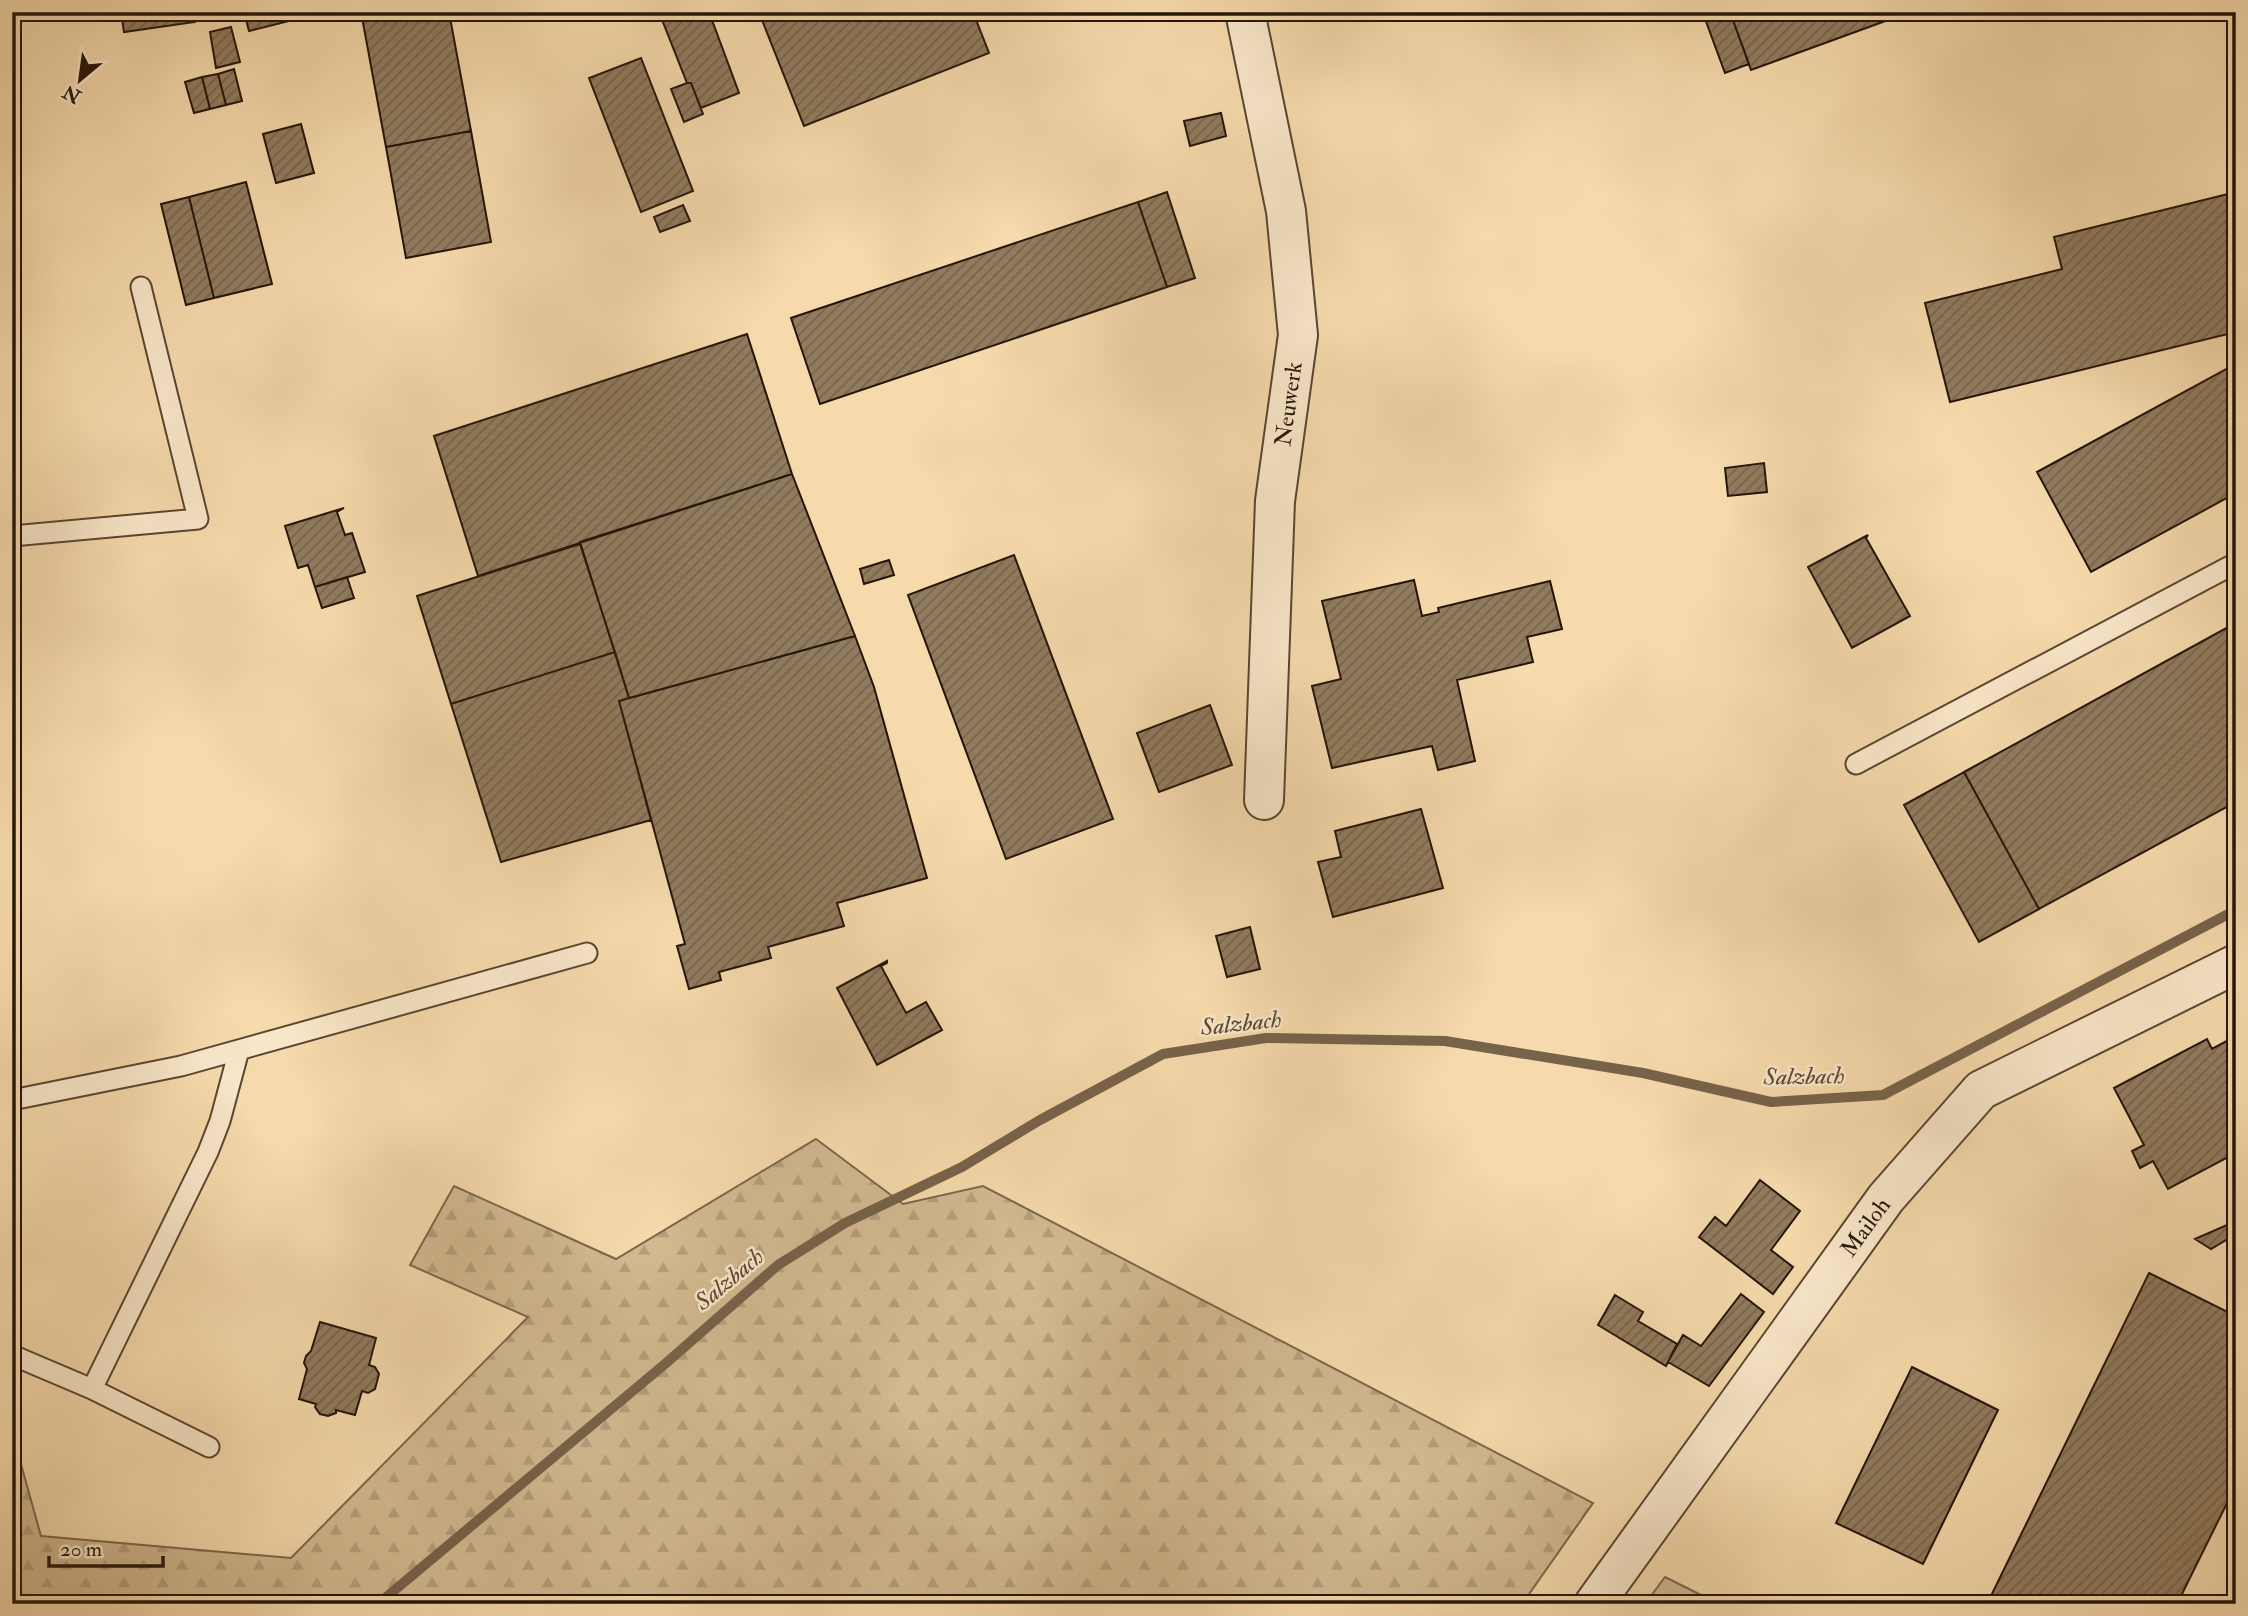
<svg xmlns="http://www.w3.org/2000/svg" width="2248" height="1616" viewBox="0 0 2248 1616" font-family="'IM FELL Double Pica',serif">
<style>
.grass{fill:url(#grass-tufts);stroke:#7b674d;stroke-width:2}
.forest{fill:url(#forest-firs);stroke:#7b674d;stroke-width:2}
.lines{fill:none;stroke-linecap:round;stroke-linejoin:round}
.stream{stroke:#77634a;stroke-width:10}
.building{fill:url(#building-hatch);stroke:#24150a;stroke-width:2}
.lane-casing{stroke:#584632;stroke-width:23}
.street-casing{stroke:#584632;stroke-width:42}
.lane{stroke:#f9e7c9;stroke-width:19}
.street{stroke:#f9e7c9;stroke-width:38}
.labels{text-anchor:middle;stroke-width:5;stroke-linejoin:round;paint-order:stroke}
.street-label{font-size:23px;fill:#24150a;stroke:#f9e7c9}
.water-label{font-size:24px;font-style:italic;fill:#5c4935;stroke:#f9e7c9}
</style>
<defs>
<pattern id="grass-tufts" width="24" height="20" patternUnits="userSpaceOnUse" patternTransform="scale(1.75)"><rect width="24" height="20" fill="#d2b990"/><path d="M3 7l-1-3M5 7V3M7 7l1-3M15 17l-1-3M17 17v-4M19 17l1-3" fill="none" stroke="#b49e7b"/></pattern>
<pattern id="forest-firs" width="22" height="20" patternUnits="userSpaceOnUse" patternTransform="scale(1.75)"><rect width="22" height="20" fill="#d2b990"/><path d="M5 1l3.5 6h-7zM16 11l3.5 6h-7z" fill="#b49e7b"/></pattern>
<pattern id="building-hatch" width="6" height="6" patternUnits="userSpaceOnUse" patternTransform="scale(1.75)"><rect width="6" height="6" fill="#917b5e"/><path d="M-1 1l2-2M0 6l6-6M5 7l2-2" fill="none" stroke="#76644c"/></pattern>
</defs>
<rect width="100%" height="100%" fill="#f6daac"/>
<filter id="stains"><feTurbulence type="fractalNoise" baseFrequency=".00286" numOctaves="4"/><feColorMatrix values="0 0 0 0 .2 0 0 0 0 .09 0 0 0 0 .02 0 0 0 .5 -.17"/></filter>
<radialGradient id="worn" r=".72"><stop offset=".6" stop-color="#630" stop-opacity="0"/><stop offset="1" stop-color="#630" stop-opacity=".3"/></radialGradient>
<path class="grass" d="M1665,1577L1719,1604H1645Z"/>
<path class="forest" d="M816,1139L903,1204L983,1186L1593,1503L1522,1604H413L409,1602L407,1604H12V1432L41,1536L291,1558L528,1317L410,1265L454,1186L616,1259Z"/>
<g class="lines">
<path class="stream" d="M378,1604L665,1364L778,1265L845,1223L962,1167L1040,1120L1163,1054L1266,1038L1445,1041L1643,1073L1771,1102L1883,1095L2236,910"/>
</g>
<path class="building" d="M121,12H194L195,22L124,32Z
M244,12H325L249,31Z
M361,12H449L471,131L386,147Z
M659,12H709L739,93L701,108L691,83H687Z
M782,12H973L989,53L804,126L762,20Z
M1715,12H1730L1749,64L1725,73L1704,16Z
M1730,12H1910L1751,70Z
M231,27L240,62L216,68L210,32Z
M641,58L693,191L641,212L589,78Z
M234,69L242,101L226,105L218,74Z
M218,74L226,105L210,109L202,77Z
M202,77L210,109L194,113L185,82Z
M687,83H691L703,114L684,122L671,89Z
M1221,113L1226,136L1190,146L1184,121Z
M301,124L314,173L276,183L263,134Z
M471,131L491,242L406,258L386,147Z
M246,182L272,284L214,298L189,197Z
M1167,192L1195,278L1167,287L1138,202Z
M2236,192V332L1950,402L1925,303L2062,269L2054,237Z
M189,197L214,298L186,305L161,204Z
M1138,202L1167,287L820,404L791,318Z
M683,205L690,221L660,232L654,217Z
M747,334L792,474L478,576L434,436Z
M2228,368L2236,383V493L2091,572L2037,472Z
M1764,463L1767,492L1728,496L1725,468Z
M792,474L855,636L629,698L580,542Z
M344,508L337,512L345,535L352,533L365,572L315,587L308,565L298,568L285,526Z
M1868,535L1866,538L1910,616L1852,648L1808,567Z
M580,544L615,652L451,704L417,596Z
M1014,555L1113,819L1006,859L908,595Z
M889,560L894,575L864,584L860,569Z
M347,577L354,598L322,608L315,587Z
M1414,580L1422,616L1439,612L1438,608L1550,581L1562,629L1527,637L1533,662L1457,680L1475,761L1438,770L1432,746L1332,768L1312,686L1341,679L1322,601Z
M2232,625L2236,633V802L2039,909L1964,772Z
M855,636L874,687L927,878L837,903L844,926L768,947L771,958L719,972L721,980L689,989L677,946L685,944L619,701Z
M615,652L629,698L619,701L651,820L501,862L451,704Z
M1210,705L1232,765L1159,792L1137,733Z
M1964,772L2039,909L1979,942L1904,805Z
M1421,809L1443,888L1333,917L1318,862L1341,857L1335,831Z
M1250,927L1260,969L1227,977L1216,936Z
M887,961V963L881,966L906,1013L926,1002L942,1030L877,1065L837,988Z
M2236,1036V1153L2168,1189L2153,1161L2140,1168L2132,1151L2144,1145L2114,1088L2207,1039L2212,1049Z
M1760,1180L1800,1211L1771,1250L1793,1267L1773,1294L1699,1237L1715,1217L1726,1226Z
M2236,1221V1234L2211,1249L2195,1239Z
M2149,1273L2236,1316V1485L2177,1604H1987Z
M1741,1294L1764,1312L1709,1386L1668,1362L1683,1335L1701,1346Z
M1615,1295L1643,1312L1638,1321L1677,1344L1666,1366L1598,1325Z
M320,1322L376,1338L369,1365L375,1367L379,1374L375,1389L368,1393L362,1391L355,1415L336,1410V1413L328,1416L320,1414L315,1407L316,1404L299,1399L307,1369L304,1363L306,1356L311,1351Z
M1912,1367L1998,1410L1923,1564L1836,1523Z"/>
<g class="lines">
<defs>
<path id="lane" d="M12,536L198,519L141,287
M1856,764L2236,563
M12,1100L181,1066L587,953
M12,1355L92,1389L209,1447
M92,1389L208,1152L220,1121L239,1050"/>
<path id="street" d="M1245,12L1286,211L1298,335L1275,501L1264,800
M1594,1604L1886,1198L1981,1090L2236,964"/>
</defs>
<use href="#lane" class="lane-casing"/>
<use href="#street" class="street-casing"/>
<use href="#lane" class="lane"/>
<use href="#street" class="street"/>
</g>
<g class="labels">
<g class="street-label">
<text transform="translate(1288 404) rotate(-82)" y="8">Neuwerk</text>
<text transform="translate(1865 1227) rotate(-54)" y="8">Mailoh</text>
</g>
<g class="water-label">
<text transform="translate(1241 1023) rotate(-6)" y="8">Salzbach</text>
<text transform="translate(1804 1076) rotate(-1)" y="8">Salzbach</text>
<text transform="translate(729 1279) rotate(-40)" y="8">Salzbach</text>
</g>
</g>
<rect width="2248" height="1616" fill="none" stroke="#f6daac" stroke-width="42"/>
<rect x="14" y="14" width="2220" height="1588" fill="none" stroke="#24150a" stroke-width="3.5"/>
<rect x="21" y="21" width="2206" height="1574" fill="none" stroke="#24150a" stroke-width="2"/>
<g transform="translate(80 80) rotate(209)" stroke="#f9e7c9" stroke-width="5" paint-order="stroke">
<path d="M0-5L12 26L0 18L-12 26Z" fill="#24150a"/>
<text y="-10" font-size="19" font-weight="bold" text-anchor="middle" fill="#24150a">N</text>
</g>
<path d="M49 1556v10h114v-10" fill="none" stroke="#24150a" stroke-width="3.5"/>
<text x="60" y="1556" font-size="21" fill="#24150a" stroke="#f9e7c9" stroke-width="5" paint-order="stroke">20 m</text>
<rect width="100%" height="100%" filter="url(#stains)"/>
<rect width="100%" height="100%" fill="url(#worn)"/>
</svg>
